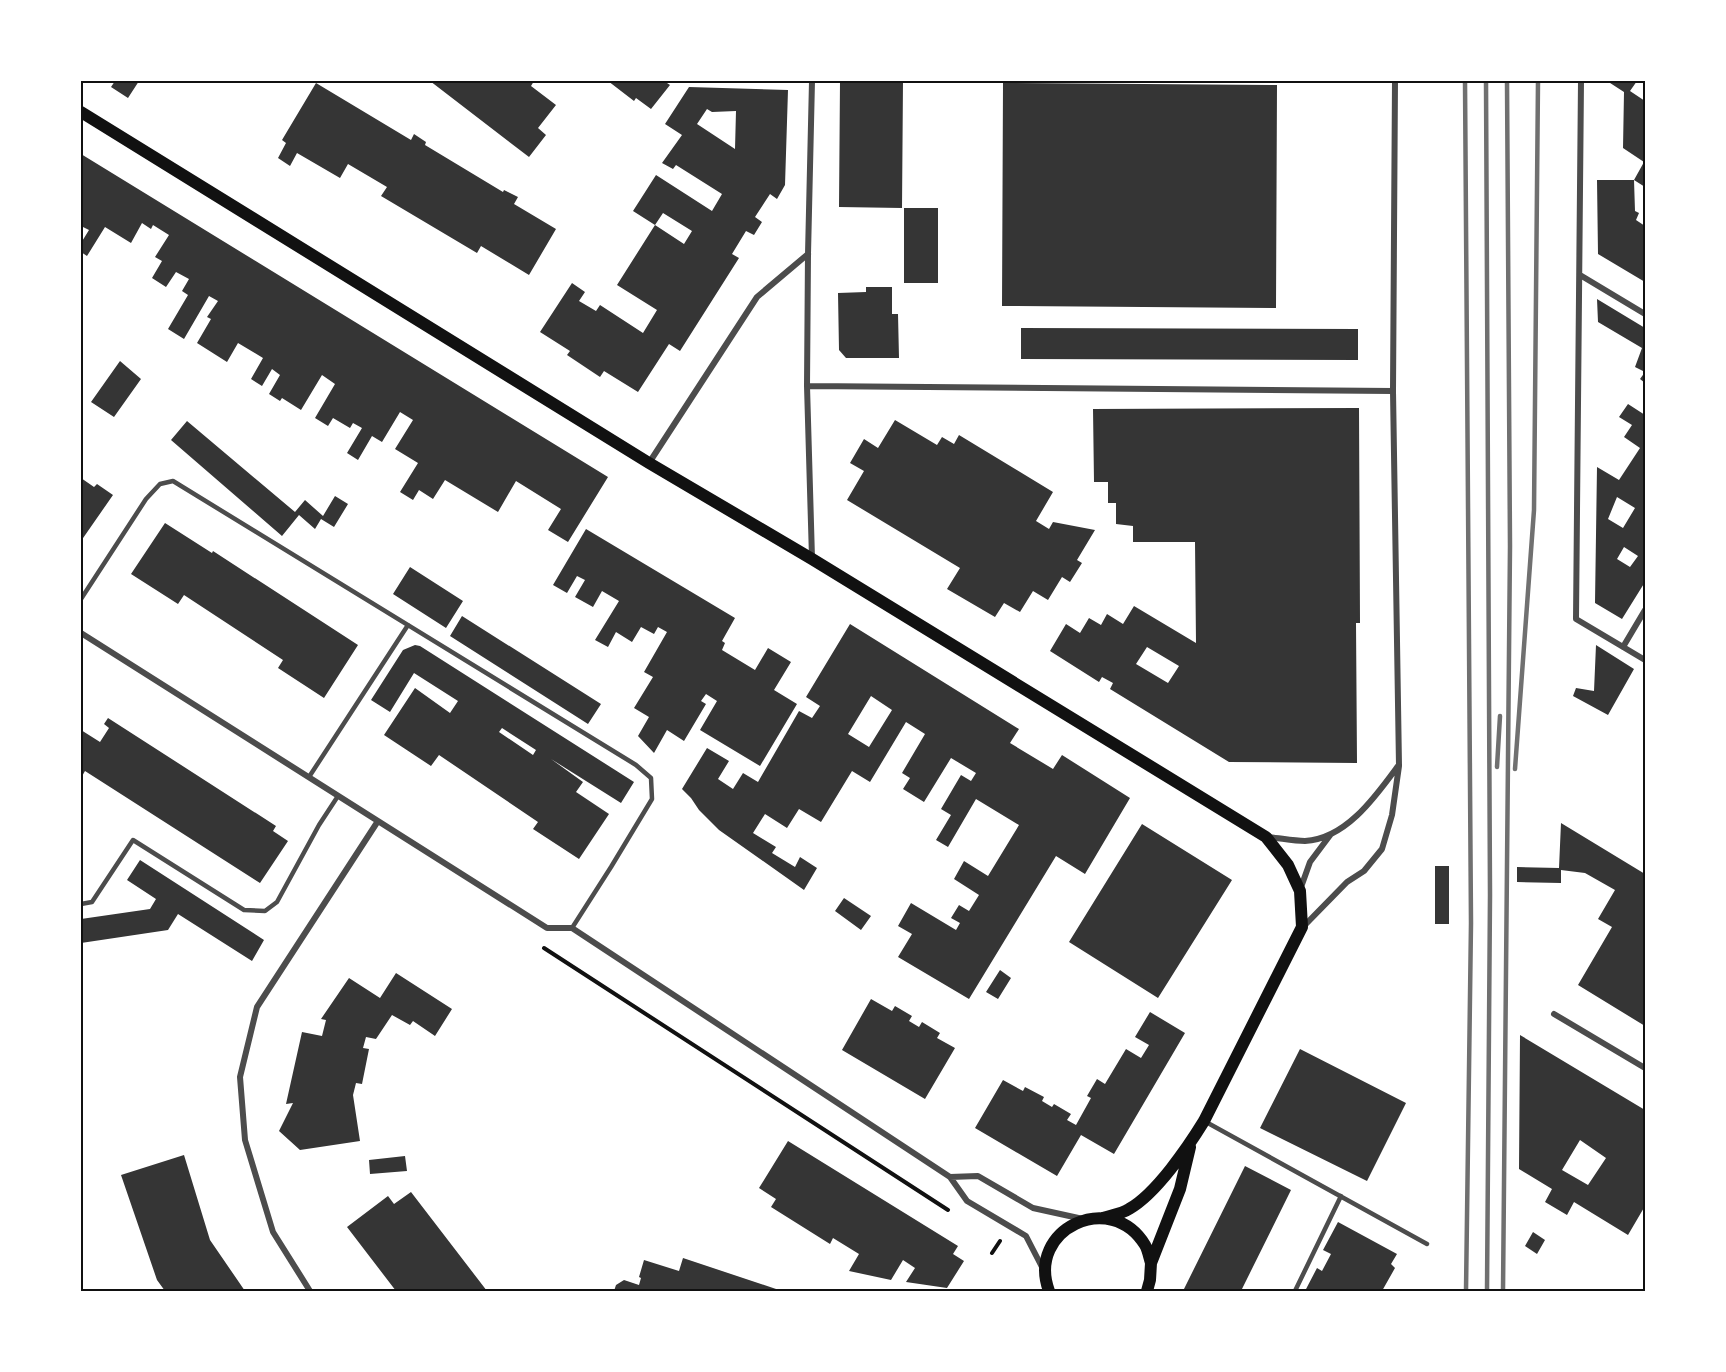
<svg xmlns="http://www.w3.org/2000/svg" width="1726" height="1372" viewBox="0 0 1726 1372" font-family="'DM Sans',sans-serif">
<style>
.building{fill:#353535;fill-rule:evenodd}
.lines{fill:none;stroke-linecap:round;stroke-linejoin:round}
.path{stroke:#111;stroke-width:4}
.service{stroke:#4c4c4c;stroke-width:4.5}
.minor{stroke:#4c4c4c;stroke-width:6}
.secondary{stroke:#111;stroke-width:12}
.rail{stroke:#707070;stroke-width:4.5}
.neatline{fill:none;stroke:#111;stroke-width:2}
</style>
<rect width="100%" height="100%" fill="#fff"/>
<path class="building" d="M115,81H139L128,98L111,87Z
M430,81H534L531,86L556,105L538,128L546,135L529,157Z
M608,81H664L670,85L651,109L636,98L634,101Z
M840,81H903L902,208L839,207Z
M1607,81H1637L1630,91L1645,101V187L1634,180L1635,211L1639,213L1636,220L1645,226V282L1598,254L1597,180H1634L1644,162L1623,148L1624,92Z
M316,83L411,140L414,134L426,142L425,145L503,192L504,190L518,197L514,204L556,229L529,275L481,246L477,253L381,196L387,187L348,164L340,178L297,153L290,166L278,158L286,143L282,140Z
M1003,83L1277,85L1276,308L1002,306Z
M689,87L788,90L785,185L777,199L770,194L755,217L762,222L754,235L746,231L732,254L739,258L680,351L669,344L638,392L604,371L600,377L567,355L570,351L540,332L572,283L585,292L579,301L596,311L600,305L643,333L657,310L617,285L655,225L684,244L692,231L663,213L655,225L633,211L656,175L712,211L722,194L676,165L673,169L662,163L682,135L665,124ZM707,109L712,112L736,111L735,149L697,124Z
M81,154L608,477L568,542L548,530L561,509L516,481L498,512L445,480L433,499L419,490L413,500L400,492L418,463L395,449L413,420L400,412L382,442L372,436L358,460L347,453L362,428L353,423L350,428L333,418L328,426L315,418L335,384L322,375L301,410L282,398L280,401L269,394L280,375L272,369L262,386L251,379L263,358L238,343L227,362L197,343L211,319L207,317L218,301L209,296L184,339L168,329L188,295L182,291L189,279L176,272L166,287L152,278L162,261L155,257L169,235L153,225L151,229L142,223L131,243L105,227L87,256L81,252V243L89,230L81,226Z
M904,208H938V283H904Z
M866,287H892V314H898L899,358H846L839,350L838,293L866,292Z
M1597,299L1645,328V383L1640,379L1645,372L1635,367L1642,348L1598,322Z
M1021,328L1358,329V360L1021,359Z
M120,361L141,379L114,417L91,402Z
M1628,404L1645,415V582L1622,619L1595,603L1597,467L1619,480L1640,448L1624,437L1632,425L1619,417ZM1617,497L1635,508L1623,528L1608,519ZM1624,547L1638,556L1630,567L1617,559Z
M1359,408L1360,623H1356L1357,763L1229,762L1110,689L1113,683L1102,677L1099,682L1050,651L1066,624L1080,633L1089,618L1101,625L1107,614L1123,624L1134,606L1196,643L1195,542H1133V526L1116,524V503H1108V482H1094L1093,409ZM1147,647L1179,666L1168,683L1136,664Z
M895,420L937,445L942,437L954,444L959,435L1053,492L1036,521L1049,529L1053,522L1095,530L1077,560L1082,563L1070,582L1062,577L1048,600L1033,591L1020,612L1004,603L995,617L947,589L960,568L847,500L864,471L850,463L864,439L878,448Z
M187,421L295,512L305,500L323,516L335,496L348,504L334,527L321,519L315,529L299,515L282,536L171,440Z
M81,478L94,487L97,484L113,495L81,541Z
M165,523L212,553L213,551L358,645L324,698L278,668L283,660L184,595L178,604L131,574Z
M586,529L735,618L722,641L725,643L722,650L755,670L768,648L791,662L774,690L797,704L760,766L700,730L717,701L706,694L701,701L706,704L684,741L667,730L654,753L638,736L649,717L634,708L653,677L644,672L667,632L658,627L654,634L641,627L632,642L616,632L608,647L595,640L619,601L602,591L593,607L575,597L585,580L577,576L567,593L553,585Z
M410,567L463,601L446,628L393,594Z
M462,616L601,704L588,724L450,636Z
M850,624L1019,729L1010,743L1053,769L1062,755L1130,798L1085,874L1056,856L969,999L898,957L912,934L898,926L911,903L956,930L960,923L951,918L959,905L969,911L979,895L954,879L964,861L988,876L1019,825L976,799L948,847L936,840L951,815L941,809L961,775L971,781L976,773L951,758L924,802L903,789L910,778L902,773L925,734L906,722L870,782L852,771L821,822L799,809L787,828L765,814L753,833L776,847L772,853L795,867L800,857L817,868L804,890L719,830L699,810L691,798L682,789L707,748L729,761L718,779L733,789L743,773L758,782L799,711L812,718L820,706L806,697ZM871,696L892,710L869,747L848,734Z
M415,645L420,646L634,782L621,803L551,759L583,782L576,792L609,814L579,859L533,829L538,822L439,755L431,766L384,735L415,688L450,713L458,701L414,673L390,712L371,700L403,650ZM502,728L536,750L533,755L499,732Z
M1596,645L1634,669L1608,715L1573,696L1576,688L1594,691Z
M108,718L276,826L273,831L288,841L260,883L85,771L81,778V730L100,742L109,728L104,724Z
M1561,823L1645,874V1026L1578,985L1612,927L1598,919L1615,890L1585,873L1561,870V883L1517,882V867L1559,868Z
M1142,824L1232,880L1158,998L1069,942Z
M140,860L264,940L252,961L178,914L168,930L81,943V919L150,909L156,899L127,880Z
M1435,866H1449V924H1435Z
M844,898L871,916L861,930L835,911Z
M1000,970L1011,978L998,999L986,992Z
M396,973L452,1009L435,1036L413,1021L410,1025L392,1015L376,1039L366,1037L363,1048L369,1049L362,1084L356,1083L353,1095L360,1141L300,1150L279,1131L293,1103L286,1104L302,1032L322,1036L326,1020L321,1019L349,978L380,998Z
M871,999L892,1011L895,1006L912,1016L909,1021L919,1027L922,1022L940,1033L937,1038L955,1048L925,1099L842,1050Z
M1150,1012L1185,1033L1114,1154L1081,1135L1057,1176L975,1128L1003,1080L1023,1091L1025,1087L1044,1097L1042,1101L1052,1107L1054,1104L1071,1114L1067,1120L1076,1125L1091,1098L1087,1096L1097,1079L1105,1084L1126,1049L1141,1058L1149,1045L1135,1037Z
M1520,1035L1645,1110V1206L1628,1235L1574,1202L1567,1215L1545,1202L1552,1189L1519,1169ZM1580,1140L1606,1158L1588,1185L1562,1170Z
M1300,1049L1406,1103L1367,1181L1260,1128Z
M788,1141L958,1246L953,1254L964,1261L947,1288L906,1282L915,1268L903,1260L891,1280L849,1271L859,1254L833,1238L830,1244L771,1207L776,1199L759,1188Z
M184,1155L210,1240L245,1291H165L157,1280L121,1175Z
M405,1156L407,1171L370,1174L369,1160Z
M1245,1166L1291,1190L1241,1291H1183Z
M411,1192L487,1291H396L347,1227L388,1196L394,1204Z
M1338,1222L1397,1254L1391,1264L1395,1268L1382,1291H1305L1317,1268L1322,1271L1331,1254L1323,1250Z
M1533,1232L1545,1240L1537,1254L1525,1246Z
M683,1258L782,1291H614L616,1285L624,1280L639,1285L641,1278L639,1277L644,1260L679,1271Z"/>
<g class="lines">
<path class="path" d="M544,948L948,1210
M992,1253L1000,1241"/>
<path class="service" d="M81,599L146,499L160,484L173,481L636,765L651,778L652,799L611,867L572,928
M309,777L408,625
M81,904L92,902L133,840L244,910L265,911L277,902L319,825L338,796
M1206,1122L1427,1244
M1295,1291L1341,1196"/>
<path class="minor" d="M1581,81L1576,619L1645,660
M1580,275L1645,314
M807,386L1393,391
M649,463L757,297L808,254
M812,558L807,386L808,254L812,81
M81,633L547,928H572L950,1177L967,1201L1026,1236L1043,1269
M1623,647L1645,610
M1268,837C1280,838 1293,841 1305,841C1346,839 1376,796 1398,766
M1300,890L1310,862L1331,834
M1303,927L1347,882L1364,871L1382,849L1392,815L1399,766L1393,391L1395,81
M1554,1014L1645,1068
M950,1177L978,1176L1033,1208L1083,1219
M310,1291L273,1232L245,1140L240,1077L257,1007L378,821"/>
<path class="secondary" d="M81,112L649,463L812,559L1266,837L1288,865L1300,891L1302,927L1204,1121C1188,1147 1156,1194 1129,1209C1121,1214 1112,1215 1103,1218
M1049,1291C1026,1229 1111,1189 1145,1245C1148,1250 1149,1257 1151,1263
M1147,1291L1150,1280L1151,1263L1180,1189L1190,1147"/>
<path class="rail" d="M1465,81L1471,923L1466,1291
M1486,81L1490,895L1487,1291
M1497,767L1500,716
M1515,769L1534,510L1538,81
M1503,1291L1510,546L1507,81"/>
</g>
<rect width="1726" height="1372" fill="none" stroke="#ffffff" stroke-width="165"/>
<rect x="82" y="82" width="1562" height="1208" class="neatline"/>
</svg>
